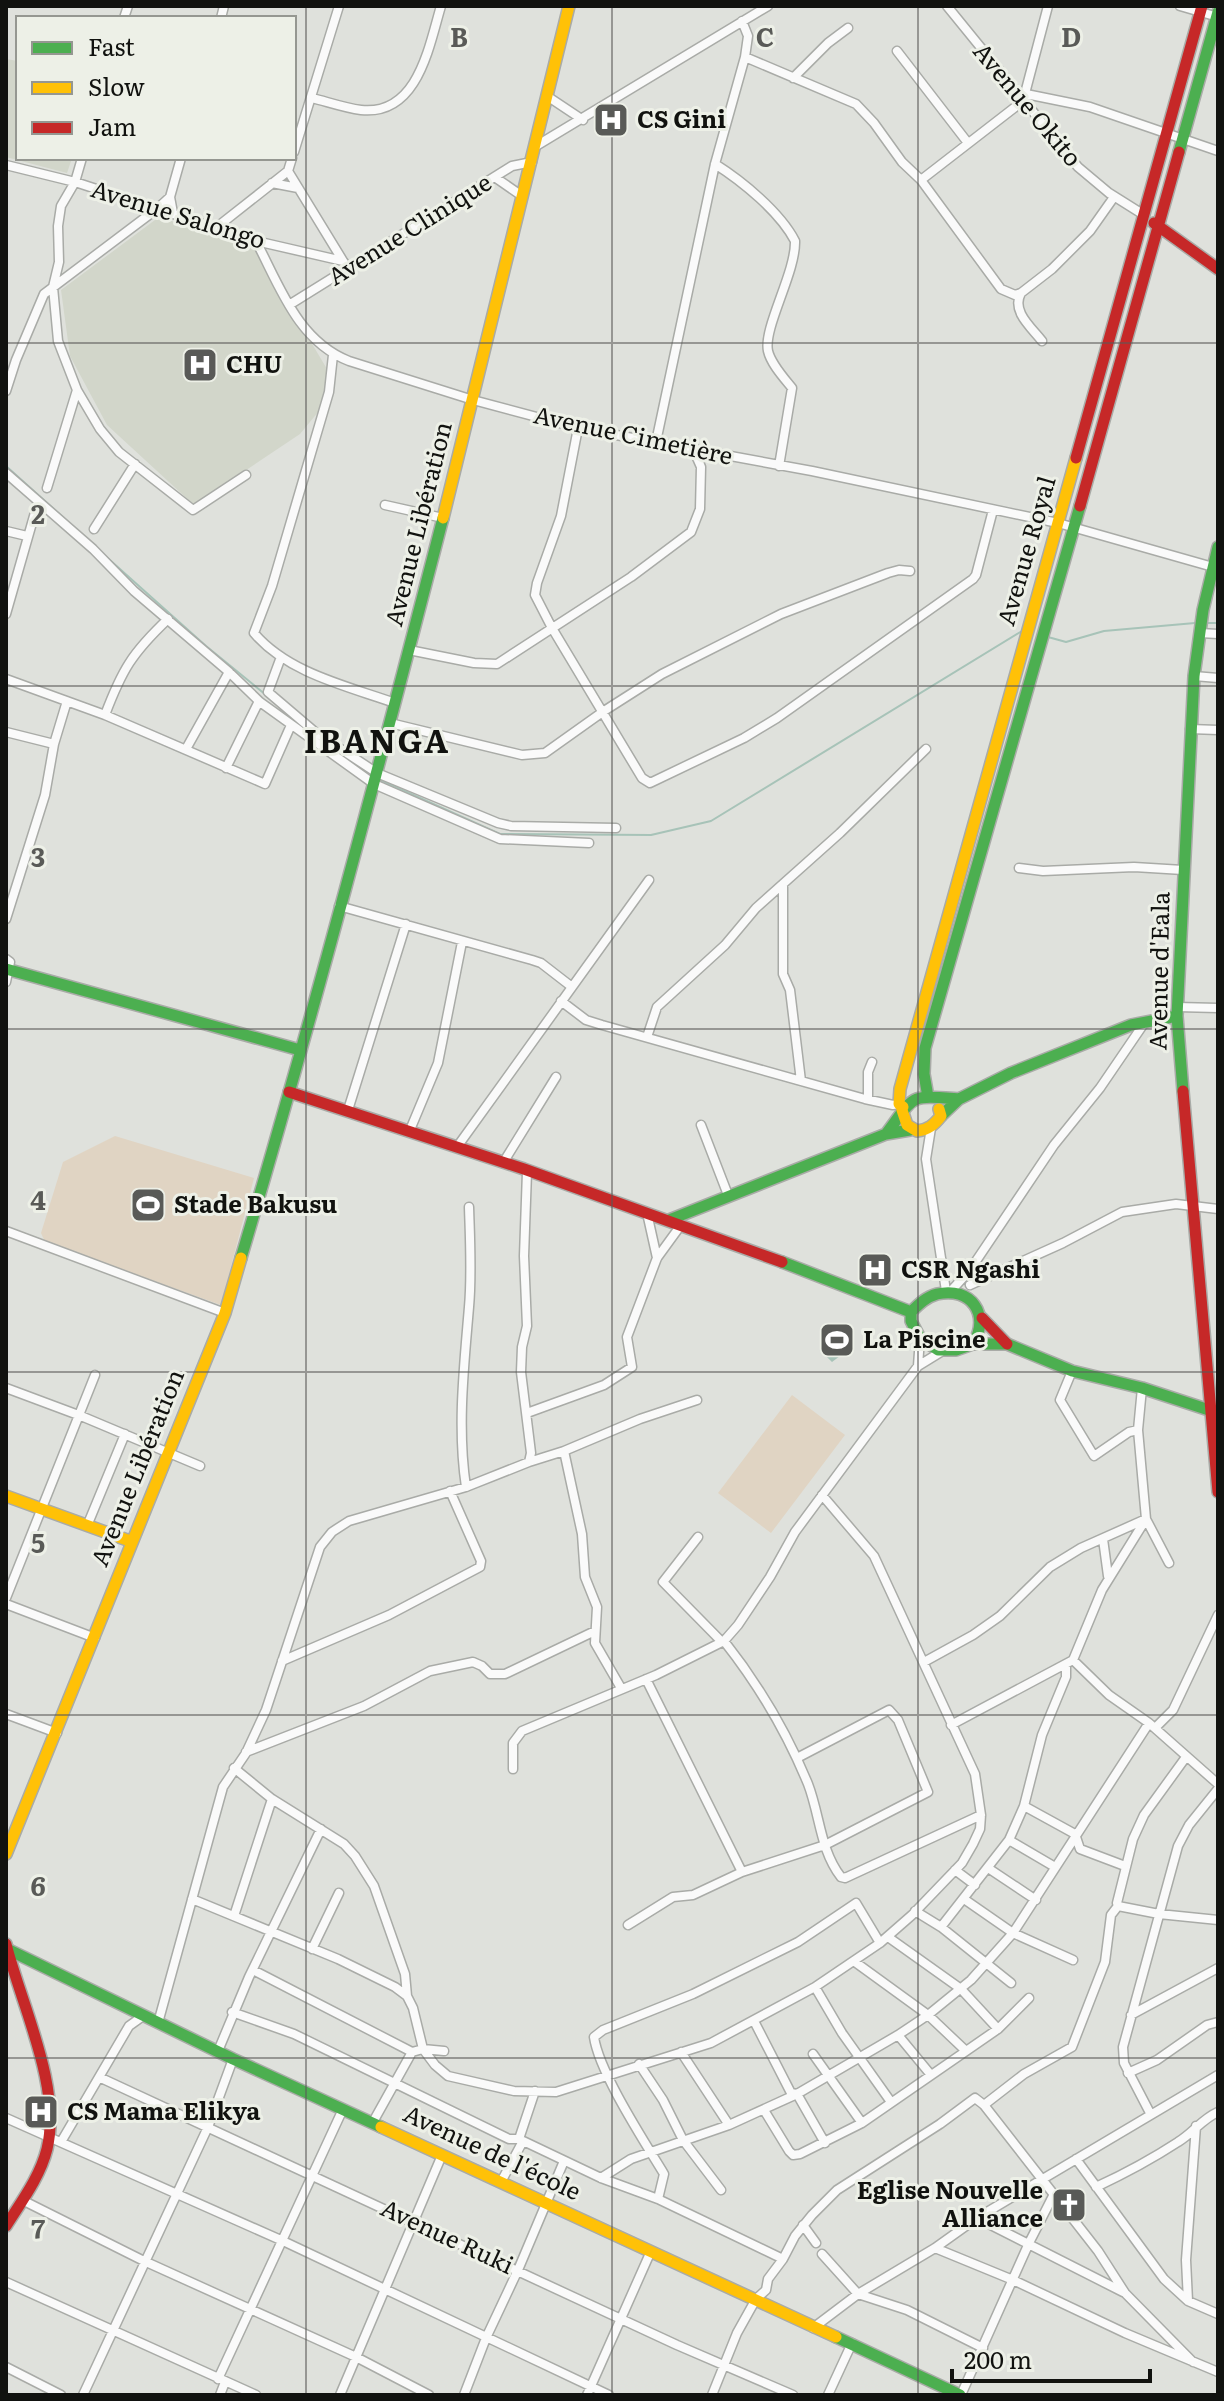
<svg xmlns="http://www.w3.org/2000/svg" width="1224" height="2401" viewBox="0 0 1224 2401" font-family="Literata,serif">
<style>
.built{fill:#d2d6ca}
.pitch{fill:#e0d4c3}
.water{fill:url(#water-rules)}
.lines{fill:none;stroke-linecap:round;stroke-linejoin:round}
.stream{stroke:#a7c3b8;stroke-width:2}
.street-casing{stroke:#a9aba7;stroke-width:11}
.fast-casing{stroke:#a9aba7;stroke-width:14}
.slow-casing{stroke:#a9aba7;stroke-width:14}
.jam-casing{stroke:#a9aba7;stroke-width:14}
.street{stroke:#fafafa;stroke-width:8}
.fast{stroke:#4caf50;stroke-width:11}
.slow{stroke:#ffc107;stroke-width:11}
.jam{stroke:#c62828;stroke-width:11}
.grid{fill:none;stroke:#595a57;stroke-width:2;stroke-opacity:0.55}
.labels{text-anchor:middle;stroke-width:6;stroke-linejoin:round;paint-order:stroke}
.street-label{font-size:24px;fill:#11120f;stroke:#edf0e7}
.poi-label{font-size:24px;font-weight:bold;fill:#11120f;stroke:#edf0e7;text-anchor:start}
.district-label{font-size:32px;font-weight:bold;letter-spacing:2px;fill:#11120f;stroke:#edf0e7}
.grid-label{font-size:26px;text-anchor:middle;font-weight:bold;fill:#595a57;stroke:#edf0e7;stroke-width:6;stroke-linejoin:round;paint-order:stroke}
</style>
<defs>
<pattern id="water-rules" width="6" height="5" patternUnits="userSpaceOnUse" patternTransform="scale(2)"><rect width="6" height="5" fill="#a7c3b8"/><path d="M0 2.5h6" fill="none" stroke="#8fa69d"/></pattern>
</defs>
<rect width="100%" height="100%" fill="#dfe1dc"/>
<path class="built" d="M6,59L18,61V158H72L67,173L6,157Z
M159,217L255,248L330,374L319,411L300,434L194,505L107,425L70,356L61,290Z"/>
<path class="pitch" d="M115,1136L254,1178L221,1305L45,1242L41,1233L63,1162Z
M792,1395L845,1435L771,1533L718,1493Z"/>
<path class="water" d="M834,1323L852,1347L832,1362L826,1356L832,1347L821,1331Z"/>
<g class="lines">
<path class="stream" d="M6,466L65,519
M102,553L206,646L266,695
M1205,623H1218
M1048,637L1066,642L1104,631L1195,623
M341,754L371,776
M380,780L500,834L651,835L711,821L1022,631"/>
<defs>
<path id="street" d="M947,6L1078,167L1109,193L1144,215
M1180,6L1218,17
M124,18L128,6
M221,18L224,6
M897,51L968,143
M745,57L856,104L874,123L902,162L921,180L1001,289L1015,295L1021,293L1052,269L1090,231L1114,197
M793,78L828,43L848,28
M1026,94L1090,107L1218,151
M547,96L583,120
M312,98C328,102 345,108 361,110C418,116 429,46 441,6
M536,146L768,6
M294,152L339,6
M82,158L75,182L61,206L58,226L59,262L53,287L58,341L77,390L100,429L119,452L193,510L246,475
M715,164C742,181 780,212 795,241C796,272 763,328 768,351C771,364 784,378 792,388L779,466
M6,165L75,182L256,241L343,261L348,268
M288,171L343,261
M496,178L522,196
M921,180L1023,101L1048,6
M272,183L298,188
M173,213L170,197L181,158
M217,227L288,171L292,158
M256,241C280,287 298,341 349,361L473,400L578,428L812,471L1058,523L1213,567
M1021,293C1011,311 1031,327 1042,341
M289,305L512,166L532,162
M333,355L329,392L272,586L254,633C288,673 347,686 395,703
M6,391L16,360L44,294L158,208L170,197
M578,428L561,516L537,583L535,595L552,628L642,778L650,783L744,738L777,718L973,579L976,575L993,510
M656,442L715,164L745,57L748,36L742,21
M6,473L93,549L134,591L229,672L260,702L374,784L500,839L589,843
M47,488L77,390
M385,505L443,518
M94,529L135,464
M6,531L27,536
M6,614L38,502
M1200,633L1218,634
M409,650L474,663L497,664L631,577L691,532L700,509L701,467L694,451
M281,657L268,692L315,732L377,773L498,823L511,826L616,828
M1194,676L1218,678
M6,679L105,715L265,784L291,725
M105,715C122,670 132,653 168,619
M390,723L522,755L545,753L604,711L662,674L781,614L888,573L899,570L910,571
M1190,729L1218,730
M6,732L54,744
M186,749L229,672
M226,768L259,701
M1019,868L1043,871L1134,867L1183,870
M783,884V974L790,990L801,1081
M339,906L532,960L541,963L572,987
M6,919L45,795L54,744L67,701
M6,959L10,962L6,982
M561,1001L586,1020L602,1025L865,1099L893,1105L899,1104
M1177,1007L1218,1008
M647,1037L657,1007L725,945L756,908L840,833L926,749
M868,1099V1072L872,1062
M348,1110L406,924
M701,1125L728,1195
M931,1128L926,1159L946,1291
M410,1130L438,1063L462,942
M457,1147L649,880
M503,1163L556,1077
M647,1213L657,1258
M6,1231L225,1313
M970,1285L1063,1243L1122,1212L1176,1204L1218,1209
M950,1292L970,1270L1054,1145L1100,1088L1145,1022
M918,1366L920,1338
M1072,1371L1060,1400L1094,1456L1129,1432L1138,1430
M6,1388L81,1416L200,1466
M527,1413L604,1385L632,1367L627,1337L657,1258L681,1225
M564,1451L640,1419L697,1400
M529,1462L564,1451L582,1534L585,1577L597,1607L595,1643L621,1688
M466,1487C457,1427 464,1367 469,1307C472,1274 470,1240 469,1207
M87,1526L125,1434
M698,1537L663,1582L722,1642
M1103,1539L1108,1576
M6,1598L95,1375
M6,1604L95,1638
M724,1641C758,1684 787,1733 808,1784C820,1815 820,1850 841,1877L845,1878L981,1815
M1073,1660L1109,1695L1149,1723L1218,1784
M282,1661L389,1615L480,1567L481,1561L450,1491
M924,1662L973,1635L1000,1616L1050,1567L1081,1548L1146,1519L1169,1563
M646,1679L742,1872L825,1845L928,1792L898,1720L889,1710L797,1758
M6,1714L57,1733
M951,1725L1073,1660L1102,1590L1146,1519L1138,1430L1142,1388
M1155,1728L1173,1710L1218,1615
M246,1752L364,1706L430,1671L473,1662L482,1666L490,1674H505L595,1631
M1186,1757L1144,1815L1133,1839L1117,1903L1118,1906L1159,1914L1218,1920
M234,1768L272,1799L344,1844L355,1856L374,1886L405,1974L407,1996
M513,1769V1743L522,1731L656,1675L724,1641L738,1625L770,1577L795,1532L918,1366L944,1350
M1024,1806L1075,1834L1080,1849L1125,1866
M1009,1840L1055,1867
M988,1868L1036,1900
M955,1870L975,1885
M192,1899L338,1959L395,1987L407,1996L413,2008L423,2049L435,2065L448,2076L514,2091L556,2092L711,2043L815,1987L880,1943L912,1915L962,1863L973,1844L980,1829L981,1815L975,1774L874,1556L822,1495
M964,1899L1013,1933L1073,1960
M915,1911L941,1927L1011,1983
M234,1916L272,1799
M628,1925L673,1897L693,1895L742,1872
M941,1927L1009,1840L1024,1806L1042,1735L1066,1677V1665
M888,1937L961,1989L998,2029
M312,1949L339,1893
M855,1962L928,2015L966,2051
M253,1970L412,2052
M815,1987L842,2033L891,2102
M232,2012L294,2034L509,2139H519
M1131,2015L1218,1968
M754,2021L791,2093L797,2094L825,2143
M158,2023L223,1787L246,1753L266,1710L320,1547L332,1532L349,1521L466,1487L529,1462L531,1453L521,1372L522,1347L527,1326L524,1256L527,1172
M898,2035L931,2075
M218,2051L249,1977L321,1829
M681,2052L729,2125
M813,2054L862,2123
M639,2064L663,2100L683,2140L721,2190
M1128,2073L1157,2060L1207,2025L1218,2022
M101,2078L677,2345L793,2395
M535,2091L519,2139L601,2178L658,2199L664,2174C644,2141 599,2072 594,2037L603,2030L693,1994L798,1942L856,1903L880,1943
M984,2105L1024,2074L1072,2047L1105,1962L1111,1915L1118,1906
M764,2110L789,2151L793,2155L800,2154L862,2123L998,2029L1029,1998
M1150,2113L1124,2063L1123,2047L1178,1846L1189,1825L1218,1789
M6,2118L283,2241L609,2395
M373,2122L412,2052L423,2049L444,2051
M61,2142L129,2026L143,2016
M1076,2159L1164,2279L1188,2301L1218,2314
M601,2178L631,2159L729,2125L797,2094L898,2035L928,2015L971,1980L1013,1933L1149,1723
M501,2182L523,2141
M1096,2187C1124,2174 1152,2159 1178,2142C1193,2133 1202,2119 1218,2112
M658,2199L783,2259
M22,2200L144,2261L356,2357L429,2395
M977,2218L1123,2292
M803,2225L816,2243
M935,2248L1013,2280L1125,2333L1218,2372
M822,2254L858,2294L907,2310L983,2348
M6,2282L256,2395
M1188,2301L1186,2260L1196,2126
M813,2328L858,2294L935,2248L977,2218L1218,2075
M6,2367L61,2395
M218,2379L343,2109
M83,2395L208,2127L233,2059
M220,2395L225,2382
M340,2395L442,2155
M464,2395L486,2338L518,2270L564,2161
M587,2395L651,2251
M712,2395L737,2333L756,2299L766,2290L768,2279L783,2259L795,2236L812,2215L837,2190L940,2124L975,2098L984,2105L1098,2251L1125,2293L1193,2362
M828,2395L852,2343
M961,2395L1029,2243L1054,2194"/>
<path id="fast" d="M1179,152L1218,12
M6,969L300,1050
M1183,1091L1177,1016L1194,676L1203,610L1218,547
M928,1097L924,1074L925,1048L1080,506
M941,1116L959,1099L1011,1073L1131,1025L1177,1016
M886,1134C916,1094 908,1095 959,1099
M669,1220L886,1134L910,1130
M241,1258C314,1013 379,766 443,518
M782,1262L911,1312
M973,1344C991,1315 971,1286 937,1294C926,1297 919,1304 911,1312V1321L920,1338L938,1350H956L973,1344H1007L1072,1371L1142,1388L1209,1410
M7,1949L233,2059L381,2127
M836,2337L960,2395"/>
<path id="slow" d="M443,518L569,6
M903,1107L899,1104L900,1089L1076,458
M902,1110L907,1125L917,1131C928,1130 934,1125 941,1116L939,1109
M6,1496L130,1541
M6,1854L225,1313L241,1258
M381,2127L836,2337"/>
<path id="jam" d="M1154,223L1218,269
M1076,458L1202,6
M1080,506L1179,152
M1183,1091L1218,1492
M289,1092L524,1169L782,1262
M982,1318L1007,1344
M6,1944C21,2004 62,2087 47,2149C40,2177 21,2202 6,2226"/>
</defs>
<use href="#street" class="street-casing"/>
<use href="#fast" class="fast-casing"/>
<use href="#slow" class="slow-casing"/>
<use href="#jam" class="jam-casing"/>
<use href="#street" class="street"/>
<use href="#fast" class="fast"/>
<use href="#slow" class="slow"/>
<use href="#jam" class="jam"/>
</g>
<path class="grid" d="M306,6V2395M612,6V2395M918,6V2395M6,343H1218M6,686H1218M6,1029H1218M6,1372H1218M6,1715H1218M6,2058H1218"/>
<defs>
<symbol id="hospital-square" viewBox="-11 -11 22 22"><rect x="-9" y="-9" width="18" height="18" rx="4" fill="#595a57" stroke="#edf0e7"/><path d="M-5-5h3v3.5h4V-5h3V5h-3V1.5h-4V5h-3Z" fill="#fff"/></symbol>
<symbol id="stadium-square" viewBox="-11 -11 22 22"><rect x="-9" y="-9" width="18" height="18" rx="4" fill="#595a57" stroke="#edf0e7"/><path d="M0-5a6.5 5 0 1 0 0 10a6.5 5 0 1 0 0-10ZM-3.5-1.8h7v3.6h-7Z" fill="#fff"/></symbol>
<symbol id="church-square" viewBox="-11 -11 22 22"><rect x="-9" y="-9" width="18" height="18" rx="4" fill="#595a57" stroke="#edf0e7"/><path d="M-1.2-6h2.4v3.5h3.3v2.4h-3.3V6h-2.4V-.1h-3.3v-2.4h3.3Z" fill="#fff"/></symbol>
</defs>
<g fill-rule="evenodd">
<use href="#hospital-square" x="591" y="100" width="40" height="40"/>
<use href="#hospital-square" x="180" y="345" width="40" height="40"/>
<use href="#stadium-square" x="128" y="1185" width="40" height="40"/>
<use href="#hospital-square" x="855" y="1250" width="40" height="40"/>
<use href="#stadium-square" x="817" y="1320" width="40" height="40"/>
<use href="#hospital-square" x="21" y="2092" width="40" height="40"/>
<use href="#church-square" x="1049" y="2185" width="40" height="40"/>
</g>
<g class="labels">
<g class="street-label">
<text transform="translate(1027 105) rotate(50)" y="8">Avenue Okito</text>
<text transform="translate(178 215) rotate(17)" y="8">Avenue Salongo</text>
<text transform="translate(410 230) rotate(-32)" y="8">Avenue Clinique</text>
<text transform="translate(633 436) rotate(12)" y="8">Avenue Cimetière</text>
<text transform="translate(419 524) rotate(-76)" y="8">Avenue Libération</text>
<text transform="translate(1027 551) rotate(-74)" y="8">Avenue Royal</text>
<text transform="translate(1160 971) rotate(-89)" y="8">Avenue d'Eala</text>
<text transform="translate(138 1468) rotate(-68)" y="8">Avenue Libération</text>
<text transform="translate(492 2153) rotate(25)" y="8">Avenue de l'école</text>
<text transform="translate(447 2237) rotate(25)" y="8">Avenue Ruki</text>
</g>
<g class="poi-label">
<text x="637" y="128">CS Gini</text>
<text x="226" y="373">CHU</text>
<text x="174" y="1213">Stade Bakusu</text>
<text x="901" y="1278">CSR Ngashi</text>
<text x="863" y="1348">La Piscine</text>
<text x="67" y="2120">CS Mama Elikya</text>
<text x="1043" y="2199" text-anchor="end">Eglise Nouvelle<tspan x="1043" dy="28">Alliance</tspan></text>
</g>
<g class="district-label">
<text x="377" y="753">IBANGA</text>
</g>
</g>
<g class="grid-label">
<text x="459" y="47">B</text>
<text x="765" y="47">C</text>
<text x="1071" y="47">D</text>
<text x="38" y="524">2</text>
<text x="38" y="867">3</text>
<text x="38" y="1210">4</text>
<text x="38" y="1553">5</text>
<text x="38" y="1896">6</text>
<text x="38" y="2239">7</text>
</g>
<rect width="1224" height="2401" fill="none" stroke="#11120f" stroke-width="16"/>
<rect x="16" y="16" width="280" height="144" fill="#edf0e7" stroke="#959791" stroke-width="2"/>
<rect x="32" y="42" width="40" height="12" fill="#4caf50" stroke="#959791" stroke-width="2"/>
<text x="88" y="56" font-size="24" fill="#11120f">Fast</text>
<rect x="32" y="82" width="40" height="12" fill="#ffc107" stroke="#959791" stroke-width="2"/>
<text x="88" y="96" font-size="24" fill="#11120f">Slow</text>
<rect x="32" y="122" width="40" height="12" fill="#c62828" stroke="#959791" stroke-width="2"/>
<text x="88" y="136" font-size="24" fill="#11120f">Jam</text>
<path d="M952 2369v12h198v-12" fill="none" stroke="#11120f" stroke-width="4"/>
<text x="964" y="2369" font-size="24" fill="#11120f" stroke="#edf0e7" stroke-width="6" paint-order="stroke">200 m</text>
</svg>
